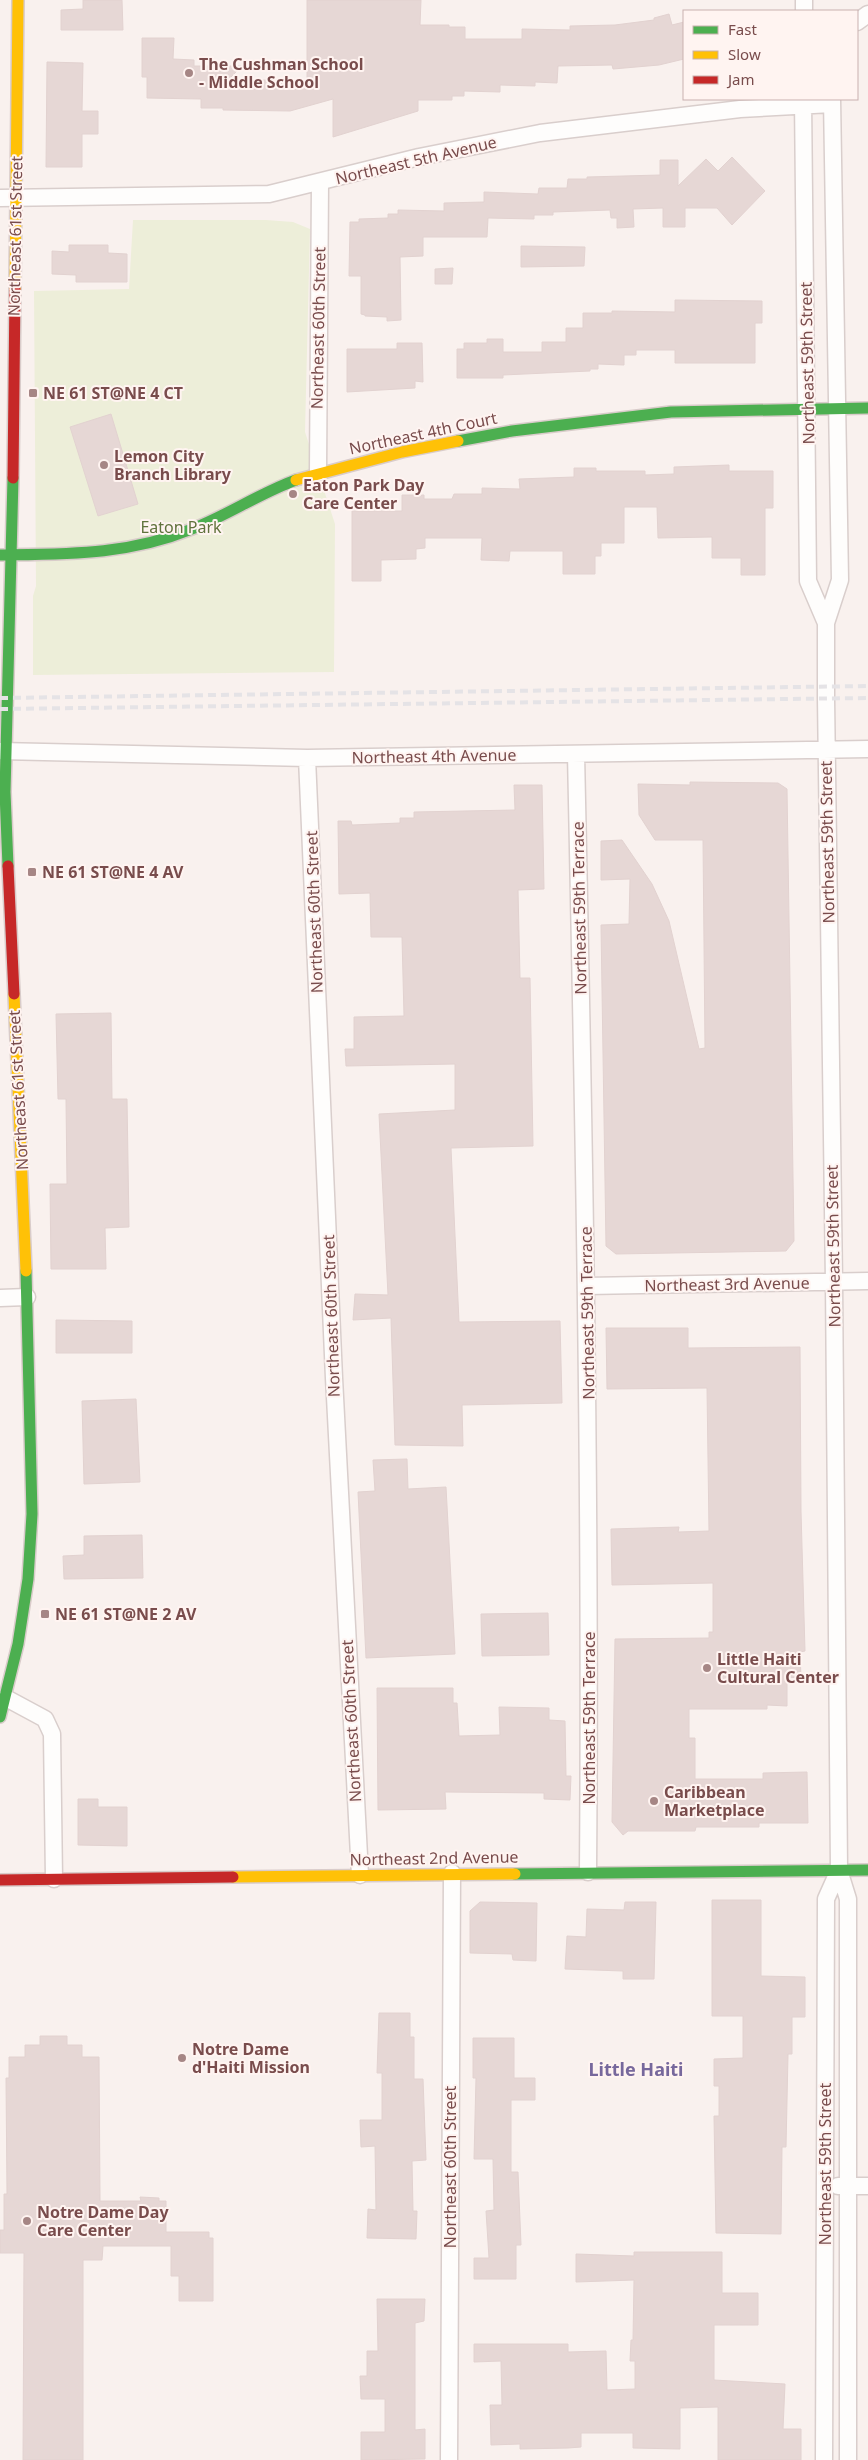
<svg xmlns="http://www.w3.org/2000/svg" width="868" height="2460" viewBox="0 0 868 2460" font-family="'Noto Sans',sans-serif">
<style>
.green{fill:#edeed9}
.building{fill:#e6d7d5;stroke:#e2d2d0}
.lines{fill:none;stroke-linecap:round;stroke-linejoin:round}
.street-casing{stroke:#d9cecc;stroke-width:19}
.fast-casing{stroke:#d9ccca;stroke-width:14}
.slow-casing{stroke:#d9ccca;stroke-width:14}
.jam-casing{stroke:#d9ccca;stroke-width:14}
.street{stroke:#fefdfc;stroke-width:16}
.fast{stroke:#4caf50;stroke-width:11}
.slow{stroke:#ffc107;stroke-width:11}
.jam{stroke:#c62828;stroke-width:11}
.rail{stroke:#e5e3e6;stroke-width:4;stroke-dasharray:8 5;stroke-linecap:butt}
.poi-dot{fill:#a68685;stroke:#fff4f1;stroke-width:2}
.labels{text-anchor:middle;stroke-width:4;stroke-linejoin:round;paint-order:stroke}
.poi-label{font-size:16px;font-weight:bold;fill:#794c4c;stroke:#fff4f1;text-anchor:start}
.street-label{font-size:16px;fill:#794c4c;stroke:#fff4f1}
.park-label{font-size:16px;fill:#61733d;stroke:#fff4f1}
.neighbourhood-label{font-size:18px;font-weight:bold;fill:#77689c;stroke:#fff4f1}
</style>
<rect width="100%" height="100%" fill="#f9f1ee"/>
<path class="green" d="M133,220H266L293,222L310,229L305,432L335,524L334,672L33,675V596L36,586L34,291L129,289Z"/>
<path class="building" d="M83,0H122L123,30H61V10L83,9Z
M307,0H421L420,25H449V27H465V39H522V29L570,30V26L615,25L654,20V18L669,14L672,25L684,22V59L659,65L613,69L612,65L558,66L557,83L535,82V86L500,85V92L464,91V96H452V100H418V111L333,137V99L290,111L223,110V108H201V99L147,98V77H142V38H174L173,59L194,60V66H242L228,80H307Z
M47,62L83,63L82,111H98V134H82V167H46Z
M732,157L765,191L732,225L717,208H685V227H663V208L633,209L634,227L617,228V218H611L610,210L553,212V215H534V219L488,218L487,237H423V256L400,257L401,320L387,321V317L365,316V315L361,314V276H349L350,222H359V219L388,218V214H398V210L444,211V203L484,202V192L538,194L539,188H567L568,179H587V177L660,175V160H678V186L706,159L718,171Z
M69,245H108V253L127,254V282H76V275L52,274V251L69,252Z
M521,246L585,247L584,266L521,267Z
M453,268L452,284H435V269Z
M675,300L762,301V323H755V363H675V350H636V355H624V365L598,364V369H590V371L503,375V378H457V349H464V343H487V339H503V352H542V342H566V328H583V313H612V311L675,312Z
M397,343H422L423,382L415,381V388L347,392V349H397Z
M111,414L138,504L98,516L70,427Z
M729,465V471H773V508H765V575H741V558H712V537L658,538L657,507H624V543H601V556H595V574H563V551H510L509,561L481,560L482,538H425V548L416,549V559L381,560V581H352V511H402V495H424V499H452L454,494H482V488L520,489L519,479L574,477V468H596V471H645V475L674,474V467Z
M690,782L778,783L787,789L794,1241L786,1251L616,1254L606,1246L601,925L629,924L630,879L601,880V841L622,840L652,884L669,921L699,1049L705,1048L703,840H655L639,815L638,784L690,785Z
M514,785H542L544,889L518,890L520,978H530L533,1146L451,1148L459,1322L560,1321L562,1403L462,1405L463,1446L395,1445L391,1318L353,1320L355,1294L388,1295L379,1114L455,1110V1064L346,1066L345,1049H354V1017L404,1016L402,937H371L370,893L339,894L338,821H351L352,825L400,823V818H414V812L515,810Z
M111,1013L112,1099H127L129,1227L105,1228L106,1269H51L50,1184H67L66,1099H58L56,1014Z
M56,1320L132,1321V1353H56Z
M606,1328H688V1348L800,1347L801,1511L805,1651L800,1652L801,1678L787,1677V1706L767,1705V1709H689V1738H695V1779H763V1773L807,1772L808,1823H759V1827H696L695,1831H628L623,1835L612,1822L615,1639L709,1638V1632H713V1583L612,1585L611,1529L679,1527L678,1532L709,1531L707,1388L607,1389Z
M136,1399L140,1482L84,1484L82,1401Z
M407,1459L408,1489L446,1487L455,1654L366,1658L358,1492L375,1491L373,1460Z
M142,1535L143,1578L64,1579L63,1556L84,1555V1536Z
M548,1613L549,1655L482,1656L481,1614Z
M377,1688H453V1703H457L459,1736L500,1735L499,1707L549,1708V1720L565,1721L566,1776H571L570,1800L544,1799V1793L445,1792L446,1809L378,1810Z
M78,1799H98V1807H127V1846L78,1845Z
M712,1900H761V1976L805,1977V2017H792V2054H788L786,2147H782L781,2234L716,2233L714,2116H719V2086H714V2059L743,2058V2016H712Z
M480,1902L537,1903L536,1961L513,1960L512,1954L470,1953V1911Z
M625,1902H656L654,1979H623V1971L565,1969L567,1936L586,1937L587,1909L624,1910Z
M379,2013H410V2037H414V2079H423L426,2160L412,2161L413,2211H417L416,2239L367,2238L368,2209L376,2210L375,2146L361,2147L360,2120H382V2073H377Z
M40,2036H67V2045H82V2057H99L100,2201H141L140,2197L159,2198V2201H166V2232H209V2238H213V2301H179V2276H171V2246H103L102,2260H83V2460H23L24,2253H0V2230H4V2194H7L6,2078H9V2057H25V2045H40Z
M473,2038H514V2078H535V2100H511V2172H518L521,2245H516V2279H474V2258H489L486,2211L494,2210L493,2159H474L476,2078H473Z
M634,2252H722V2293H758V2325H714V2380L785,2384L783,2429H801V2460H718V2407L680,2408V2449L633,2448V2433H581V2447L568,2448L520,2449V2444L491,2445L490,2405H502L501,2361L474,2362V2344H568V2352L606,2351L607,2390L635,2389V2361H630L631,2340H633L634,2280L576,2282V2254L634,2256Z
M377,2299H425L424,2321L415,2323V2430L425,2429V2459L361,2460V2432H385V2399H361L360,2376H367V2351H378Z"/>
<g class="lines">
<defs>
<path id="street" d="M804,11V0
M857,22L868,14
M803,99L808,581L826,623
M832,99L840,580L826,623V698L834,1283L839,1870L848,1899V2460
M0,198L269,194L419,157L540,133L740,109L832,104
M318,473L320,182
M0,751L307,758L868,749
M576,754C584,1127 591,1499 588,1872
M307,758L334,1378L360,1875
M587,1286L868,1281
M0,1298L27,1297
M6,1698L45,1719L52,1734L54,1879
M838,2186H868
M449,2460L452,1873
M824,2460L826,1899L839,1870"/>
<path id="fast" d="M458,441L512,431L671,412L868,408
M0,555C68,554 128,555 192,529C228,515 260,493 296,480
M8,866L5,792L13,478
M0,1717L18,1644L28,1579L32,1514L26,1271
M515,1874L868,1870"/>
<path id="slow" d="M15,289L18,0
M296,480L402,452L458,441
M14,994L26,1271
M233,1877L515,1874"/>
<path id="jam" d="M13,478L15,289
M8,866L14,994
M0,1880L233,1877"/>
</defs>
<use href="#street" class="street-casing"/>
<use href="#fast" class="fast-casing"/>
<use href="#slow" class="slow-casing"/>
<use href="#jam" class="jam-casing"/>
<use href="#street" class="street"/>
<use href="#fast" class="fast"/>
<use href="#slow" class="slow"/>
<use href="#jam" class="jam"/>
<path class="rail" d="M0,698L868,686
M0,709L868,698"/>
</g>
<g class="poi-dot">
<circle cx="189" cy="73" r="5"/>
<rect x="28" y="388" width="10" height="10" rx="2.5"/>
<circle cx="104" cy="465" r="5"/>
<circle cx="293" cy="494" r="5"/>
<rect x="27" y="867" width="10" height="10" rx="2.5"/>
<rect x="40" y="1609" width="10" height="10" rx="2.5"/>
<circle cx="707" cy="1668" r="5"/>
<circle cx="654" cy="1801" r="5"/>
<circle cx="182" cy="2058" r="5"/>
<circle cx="27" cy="2221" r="5"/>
</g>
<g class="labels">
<g class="poi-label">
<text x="199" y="70">The Cushman School<tspan x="199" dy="18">- Middle School</tspan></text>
<text x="43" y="399">NE 61 ST@NE 4 CT</text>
<text x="114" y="462">Lemon City<tspan x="114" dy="18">Branch Library</tspan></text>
<text x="303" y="491">Eaton Park Day<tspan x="303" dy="18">Care Center</tspan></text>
<text x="42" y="878">NE 61 ST@NE 4 AV</text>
<text x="55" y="1620">NE 61 ST@NE 2 AV</text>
<text x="717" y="1665">Little Haiti<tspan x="717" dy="18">Cultural Center</tspan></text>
<text x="664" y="1798">Caribbean<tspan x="664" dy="18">Marketplace</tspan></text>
<text x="192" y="2055">Notre Dame<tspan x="192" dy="18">d'Haiti Mission</tspan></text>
<text x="37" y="2218">Notre Dame Day<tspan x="37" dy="18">Care Center</tspan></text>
</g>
<g class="street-label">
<text transform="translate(416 160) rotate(-13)" y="6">Northeast 5th Avenue</text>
<text transform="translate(15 236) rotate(-89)" y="6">Northeast 61st Street</text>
<text transform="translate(318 328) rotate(-89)" y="6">Northeast 60th Street</text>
<text transform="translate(807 363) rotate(-91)" y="6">Northeast 59th Street</text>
<text transform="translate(423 433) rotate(-12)" y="6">Northeast 4th Court</text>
<text transform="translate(434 756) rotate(-1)" y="6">Northeast 4th Avenue</text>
<text transform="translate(827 842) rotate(-91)" y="6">Northeast 59th Street</text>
<text transform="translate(579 908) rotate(-91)" y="6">Northeast 59th Terrace</text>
<text transform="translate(314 912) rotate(-92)" y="6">Northeast 60th Street</text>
<text transform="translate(18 1090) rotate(-93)" y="6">Northeast 61st Street</text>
<text transform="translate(833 1246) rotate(-91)" y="6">Northeast 59th Street</text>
<text transform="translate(727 1284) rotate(-1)" y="6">Northeast 3rd Avenue</text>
<text transform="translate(587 1313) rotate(-91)" y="6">Northeast 59th Terrace</text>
<text transform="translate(331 1316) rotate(-92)" y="6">Northeast 60th Street</text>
<text transform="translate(589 1718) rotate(-90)" y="6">Northeast 59th Terrace</text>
<text transform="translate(351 1721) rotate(-93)" y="6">Northeast 60th Street</text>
<text transform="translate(434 1858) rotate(-1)" y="6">Northeast 2nd Avenue</text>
<text transform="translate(825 2164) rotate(-90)" y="6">Northeast 59th Street</text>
<text transform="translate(450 2167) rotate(-90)" y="6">Northeast 60th Street</text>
</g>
<g class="park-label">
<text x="181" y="533">Eaton Park</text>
</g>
<g class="neighbourhood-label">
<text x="636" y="2076">Little Haiti</text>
</g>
</g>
<rect x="683" y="10" width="175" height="90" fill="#fff4f1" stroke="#c9b1af"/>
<rect x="693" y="26" width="25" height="8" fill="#4caf50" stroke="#c9b1af"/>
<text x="728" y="35" font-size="15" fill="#794c4c">Fast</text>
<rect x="693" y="51" width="25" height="8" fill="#ffc107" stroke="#c9b1af"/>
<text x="728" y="60" font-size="15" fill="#794c4c">Slow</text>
<rect x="693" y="76" width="25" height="8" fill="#c62828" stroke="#c9b1af"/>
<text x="728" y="85" font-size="15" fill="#794c4c">Jam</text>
</svg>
